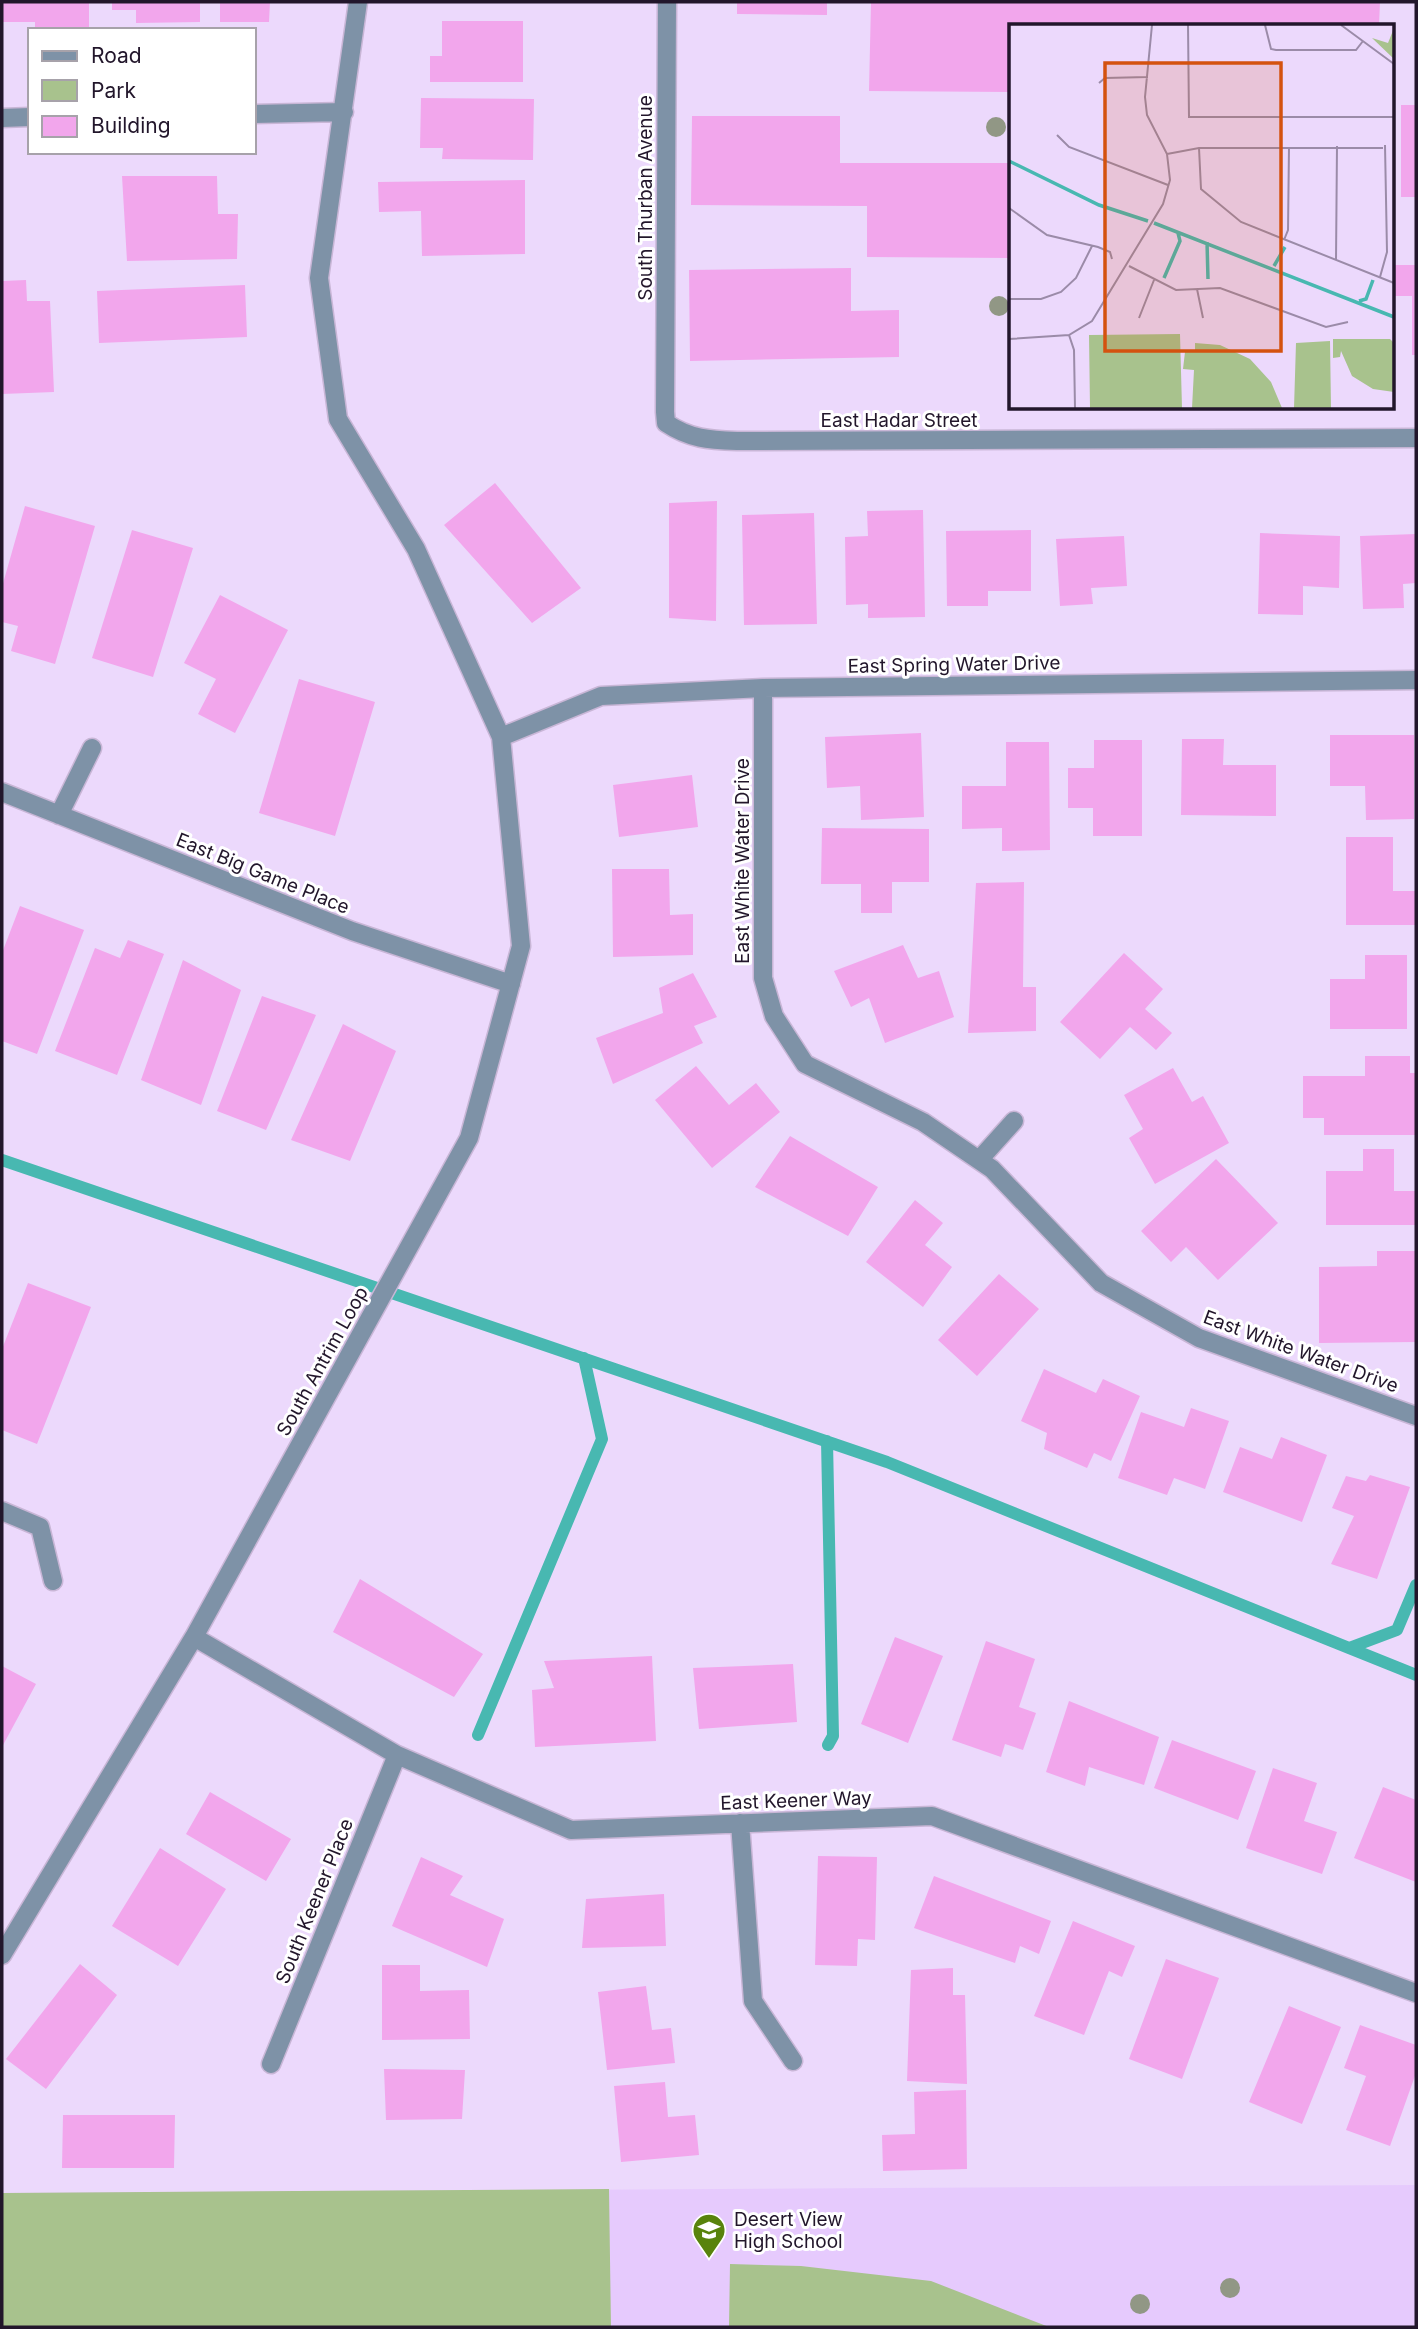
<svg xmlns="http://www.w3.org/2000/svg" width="1418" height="2329" viewBox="0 0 1418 2329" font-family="Inter,sans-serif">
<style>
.built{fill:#e6cafd}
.green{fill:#a8c28d}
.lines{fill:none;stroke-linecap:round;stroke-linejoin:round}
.stream{stroke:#48b8b1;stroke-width:12}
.building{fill:#f2a6ec}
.street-casing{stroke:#c8b6d6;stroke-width:21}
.street{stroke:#7e92a7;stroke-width:18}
.tree{fill:#919785}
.labels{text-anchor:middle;stroke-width:6;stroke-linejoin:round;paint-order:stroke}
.street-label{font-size:19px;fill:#22162b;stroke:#fff}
.poi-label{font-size:19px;fill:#22162b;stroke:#fff;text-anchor:start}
.inset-river{fill:none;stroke:#48b8b1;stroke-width:3.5}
.inset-road{fill:none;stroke:#9b8ba8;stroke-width:2}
.view{fill:#d4520f;fill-opacity:0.15;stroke:#d4520f;stroke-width:3.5}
.inset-edge{fill:none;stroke:#22162b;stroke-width:3.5}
</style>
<rect width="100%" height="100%" fill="#ecd9fc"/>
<path class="built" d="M1416,2185V2327H2V2193Z"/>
<path class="green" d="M609,2189L611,2327H2V2193Z
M730,2264L801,2266L931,2281L1049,2327H729Z"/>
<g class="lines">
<path class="stream" d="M2,1160L887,1462L1416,1675
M827,1441L833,1736L828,1745
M1349,1648L1397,1630L1416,1585
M478,1735L602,1439L584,1358"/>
</g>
<path class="building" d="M2,2H89V30H35V22H2Z
M112,2H200V22L136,23V10H112Z
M220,2H270L269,22H220Z
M737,2H827V15L737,14Z
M871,2H1380L1379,26H1010V92L869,91Z
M442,21H523V82H430V56H442Z
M421,98L534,99L533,160L442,159L443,148H420Z
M1401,105H1416V197H1401Z
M692,116H840V163H1010V258L867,257V206L691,205Z
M122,176H217L218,214H238L237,259L127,261Z
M525,180V254L422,256L421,211L379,212L378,182Z
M1392,265H1416V355H1412V296H1392Z
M851,268V311L899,310V357L690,361L689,270Z
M26,280L27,301H50L54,392L2,394V281Z
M245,285L247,337L99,343L97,291Z
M495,483L581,588L532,623L444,525Z
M717,501L716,621L669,618V503Z
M25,506L95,526L55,664L11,651L18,626L2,622V587Z
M923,510L925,617L868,618V604L846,605L845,537L868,536L867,511Z
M814,513L817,624L744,625L742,515Z
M132,530L193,548L153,677L92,658Z
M1031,530V591H988V606H947L946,531Z
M1260,533L1340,536L1339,588L1303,586V615L1258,614Z
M1416,534V583L1403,584L1404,608L1363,609L1360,536Z
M1124,536L1127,586L1091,588L1093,604L1060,606L1056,539Z
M220,595L288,630L235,733L198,714L216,679L184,663Z
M299,679L375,702L335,836L259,813Z
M921,733L924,817L861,820L860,786L827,788L825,737Z
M1330,735H1414V819L1366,820L1365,786H1330Z
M1182,739H1224L1223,765H1276V816L1181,815Z
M1094,740H1142V836H1093V808H1068V768H1094Z
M1006,742H1049L1050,850L1002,851V828L962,829V786H1006Z
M692,775L698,827L619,837L613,785Z
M822,828L929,829V882H892V913H861V884H821Z
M1346,837H1393V891H1416V925H1346Z
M612,869H669L670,915L693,914V955L613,957Z
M1024,882L1023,987H1036V1031L968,1033L976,883Z
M20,906L84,930L37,1054L2,1041V953Z
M128,940L164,954L117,1075L55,1051L95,948L120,958Z
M903,945L918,978L939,971L954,1017L885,1043L869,998L851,1007L834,971Z
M1124,953L1163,989L1145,1009L1172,1033L1156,1050L1130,1027L1100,1059L1060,1022Z
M1365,955H1407V1029H1330V979H1365Z
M183,960L241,990L201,1105L141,1080Z
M693,973L717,1017L694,1026L703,1043L613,1084L596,1038L663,1013L659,988Z
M262,996L316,1015L266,1130L217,1111Z
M343,1024L396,1051L350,1161L291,1140Z
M1365,1056H1410V1073H1416V1135H1324V1118H1303V1076H1365Z
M696,1066L729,1105L756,1083L780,1112L712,1168L655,1100Z
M1173,1068L1192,1102L1203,1096L1229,1143L1155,1184L1129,1138L1143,1129L1124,1095Z
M790,1136L878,1187L848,1236L755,1187Z
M1363,1149H1394V1191H1416V1225H1326V1171H1363Z
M1216,1159L1278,1223L1218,1280L1186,1247L1171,1262L1141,1231Z
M915,1200L943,1223L925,1245L952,1267L923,1307L866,1262Z
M1377,1251H1416V1342L1319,1343V1267L1377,1266Z
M999,1274L1039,1309L977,1376L938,1340Z
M28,1283L91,1307L37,1444L2,1430V1349Z
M1044,1369L1096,1393L1103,1379L1140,1396L1111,1461L1094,1453L1087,1468L1044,1449L1047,1433L1021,1421Z
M1191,1408L1229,1421L1205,1489L1174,1478L1167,1495L1118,1478L1141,1412L1184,1427Z
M1281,1437L1327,1455L1302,1522L1223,1492L1240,1447L1272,1459Z
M1370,1475L1410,1487L1377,1579L1331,1564L1354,1516L1332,1508L1346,1476L1366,1481Z
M360,1579L483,1654L454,1697L333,1632Z
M895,1637L943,1656L908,1743L861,1724Z
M986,1641L1035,1659L1019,1707L1036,1713L1023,1750L1005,1744L1001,1757L952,1740Z
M652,1656L656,1741L535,1747L532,1690L554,1688L544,1661Z
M793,1664L797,1722L699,1729L693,1668Z
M2,1666L36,1684L2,1747Z
M1069,1701L1159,1737L1144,1785L1089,1767L1085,1786L1046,1772Z
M1172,1740L1256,1771L1238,1820L1154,1788Z
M1273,1768L1317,1783L1304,1821L1337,1832L1322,1874L1246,1848Z
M1383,1787L1416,1800V1882L1354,1858Z
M210,1792L291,1839L266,1881L186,1834Z
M160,1848L226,1889L178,1966L112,1926Z
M818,1856L877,1857L875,1940L858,1939L857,1966L815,1965Z
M421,1857L463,1876L450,1895L504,1919L487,1967L392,1926Z
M934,1876L1051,1921L1039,1954L1020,1946L1015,1963L914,1928Z
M664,1894L666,1946L582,1948L586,1899Z
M1073,1921L1135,1946L1122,1977L1109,1971L1084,2035L1034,2016Z
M1166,1959L1219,1978L1182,2079L1129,2059Z
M80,1964L117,1995L46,2089L6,2059Z
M382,1965H420V1991L469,1990L470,2039L382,2040Z
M953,1968V1995H965L967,2084L907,2081L911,1970Z
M646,1986L652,2030L671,2028L675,2063L607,2070L598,1992Z
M1289,2006L1341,2027L1302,2124L1249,2102Z
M1360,2025L1416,2045V2073L1390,2146L1346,2130L1366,2076L1344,2068Z
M384,2069L465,2070L462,2119L386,2120Z
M665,2082L668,2117L695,2115L699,2155L621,2162L614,2086Z
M966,2090L967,2169L883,2171L882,2135L915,2134L914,2092Z
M63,2115H175L174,2168H62Z"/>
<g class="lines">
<defs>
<path id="street" d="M667,2L665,412L666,423C690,439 709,440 737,441L1416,438
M254,114L344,112
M2,118L30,117
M763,688V978L774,1016L805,1064L923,1122L992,1169L1101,1283L1199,1338L1416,1416
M501,737L601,696L763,688L1416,680
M2,792L352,931L511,984
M59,815L92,748
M979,1160L1014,1121
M2,1511L40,1527L53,1581
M194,1637L397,1755L571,1830L932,1816L1416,1993
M740,1823L753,2001L793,2061
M2,1955L194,1637L469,1138L521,946L501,737L416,549L338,419L319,278L358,2
M271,2064L397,1755"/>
</defs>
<use href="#street" class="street-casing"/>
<use href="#street" class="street"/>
</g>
<g class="tree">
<circle cx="996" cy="127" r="10"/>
<circle cx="999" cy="306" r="10"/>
<circle cx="1230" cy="2288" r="10"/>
<circle cx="1140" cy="2304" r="10"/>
</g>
<defs>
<symbol id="school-pin" viewBox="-11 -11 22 30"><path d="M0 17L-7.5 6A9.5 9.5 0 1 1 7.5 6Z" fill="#58830c" stroke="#fff"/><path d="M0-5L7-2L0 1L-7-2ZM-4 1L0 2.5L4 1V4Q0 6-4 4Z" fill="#fff"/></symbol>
</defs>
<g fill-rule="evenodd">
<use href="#school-pin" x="690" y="2211" width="38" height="52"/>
</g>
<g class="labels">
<g class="street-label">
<text transform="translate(645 198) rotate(-90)" y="7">South Thurban Avenue</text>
<text x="899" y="427">East Hadar Street</text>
<text transform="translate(954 664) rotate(-1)" y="7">East Spring Water Drive</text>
<text transform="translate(742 861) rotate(-90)" y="7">East White Water Drive</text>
<text transform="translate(263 873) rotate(22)" y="7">East Big Game Place</text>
<text transform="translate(1301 1351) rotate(20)" y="7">East White Water Drive</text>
<text transform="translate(322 1361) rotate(-61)" y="7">South Antrim Loop</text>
<text transform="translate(796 1800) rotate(-2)" y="7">East Keener Way</text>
<text transform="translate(314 1901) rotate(-68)" y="7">South Keener Place</text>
</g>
<g class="poi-label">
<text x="734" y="2226">Desert View<tspan x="734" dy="22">High School</tspan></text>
</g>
</g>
<g transform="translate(1009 24)">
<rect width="385" height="385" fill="#ecd9fc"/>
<path d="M385,4V35L363,14L379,19ZM171,310L173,384H81L80,311ZM324,315H381L385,319V368L364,365L343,352L332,327L331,333L324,334ZM321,317L322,384H285L287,319ZM186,319L211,321L241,335L262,358L273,384H183L185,346L174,345L176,328H186Z" fill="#a8c28d"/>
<path class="inset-river" d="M0,137L90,181L139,197M145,199L385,293M198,218L199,255M265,242L276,223M155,254L171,217L169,209M350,277L357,275L364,256"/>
<path class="inset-road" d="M179,1L180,93H385M256,1L262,25L267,26H347L354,17M332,1L385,40M90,59L96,54L139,53M48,111L60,123L159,161M190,124L192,165L232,198L385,259M158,130L190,124H374M0,184L38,211L89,223L101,228L103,235M275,216L279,206L280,123M327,236L328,122M120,242L167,266L211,264L317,303L339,298M371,253L378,228L376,121M188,265L194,294M0,275H32L52,268L67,254L83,222M130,294L145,256M60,311L65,326L66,384M0,315L60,311L83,297L154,180L161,156L158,130L138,91L136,73L143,1"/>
<path class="view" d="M96,39H272V327H96Z"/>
<rect width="385" height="385" class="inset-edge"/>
</g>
<rect width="1418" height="2329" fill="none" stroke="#22162b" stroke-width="7"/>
<rect x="28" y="28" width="228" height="126" fill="#ffffff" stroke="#a7a2aa" stroke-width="2"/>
<rect x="42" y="51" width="35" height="10" fill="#7e92a7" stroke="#a7a2aa" stroke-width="2"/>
<text x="91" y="63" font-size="21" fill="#22162b">Road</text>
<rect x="42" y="80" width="35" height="21" fill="#a8c28d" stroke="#a7a2aa" stroke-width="2"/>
<text x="91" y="98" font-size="21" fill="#22162b">Park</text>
<rect x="42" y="116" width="35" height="21" fill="#f2a6ec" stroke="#a7a2aa" stroke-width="2"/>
<text x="91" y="133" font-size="21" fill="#22162b">Building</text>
</svg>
